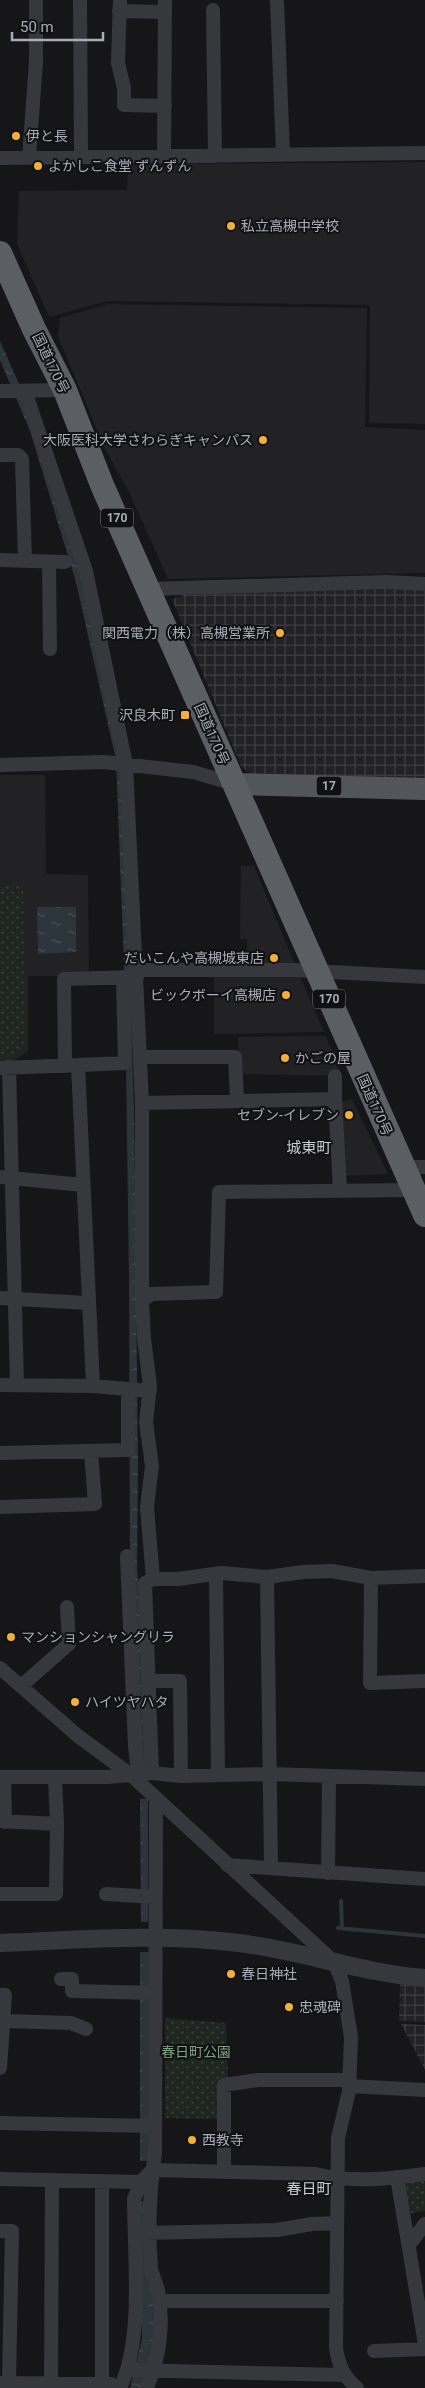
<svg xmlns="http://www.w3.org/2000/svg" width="425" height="2388" viewBox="0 0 425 2388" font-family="Roboto,'Noto Sans JP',sans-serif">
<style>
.built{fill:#222225}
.industrial{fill:url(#industrial-grid)}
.park{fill:url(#park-dots)}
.water{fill:url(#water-ripples)}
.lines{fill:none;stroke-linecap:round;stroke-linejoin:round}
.stream{stroke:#2c353c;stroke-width:4}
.minor{stroke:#37383d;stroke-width:14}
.tertiary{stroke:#37383d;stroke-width:18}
.primary{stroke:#53555c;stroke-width:22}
.trunk{stroke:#5b5e65;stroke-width:24}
.poi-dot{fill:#f2b134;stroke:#111113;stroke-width:2}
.labels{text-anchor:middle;stroke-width:4;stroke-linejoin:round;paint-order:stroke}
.shield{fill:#111113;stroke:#7b7e86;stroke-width:1}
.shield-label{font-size:12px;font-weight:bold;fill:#a8adb8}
.poi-label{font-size:14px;fill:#a8adb8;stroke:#111113;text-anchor:start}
.street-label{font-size:14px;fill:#a8adb8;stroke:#111113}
.park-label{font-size:14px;fill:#7fa381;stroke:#111113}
.neighbourhood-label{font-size:15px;fill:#c9ccd4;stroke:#111113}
</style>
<defs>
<pattern id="industrial-grid" width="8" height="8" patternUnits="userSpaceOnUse" patternTransform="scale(1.25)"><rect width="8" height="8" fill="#222225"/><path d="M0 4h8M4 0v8" fill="none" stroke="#3f3f43"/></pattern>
<pattern id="park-dots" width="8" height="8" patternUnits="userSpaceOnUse" patternTransform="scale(1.25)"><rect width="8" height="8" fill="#1e261f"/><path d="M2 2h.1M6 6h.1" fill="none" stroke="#3c433d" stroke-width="1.8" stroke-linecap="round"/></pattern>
<pattern id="water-ripples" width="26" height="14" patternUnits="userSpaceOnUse" patternTransform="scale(1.25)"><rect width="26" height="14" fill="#2c353c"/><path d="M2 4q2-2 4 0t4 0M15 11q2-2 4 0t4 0" fill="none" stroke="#485056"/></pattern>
</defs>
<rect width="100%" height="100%" fill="#161618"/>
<path class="built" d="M425,162V424L369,423L370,305L108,301L49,317L17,244L19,191L127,190L128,164Z
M108,304L367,308L365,427L425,430V573L168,579L129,492L105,449L58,336L60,318Z
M0,775H45L46,874L88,875L89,976H28V1051L16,1060L0,1061Z
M241,866H254L296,967H247V939H240Z
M299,974L324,1032L214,1034V975Z
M326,1036L342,1076L240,1074L238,1037Z
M352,1099L388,1174L340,1176L338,1103Z"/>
<path class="industrial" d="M383,589H425V780L257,779L241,766L172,599L184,595Z
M400,1984L425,1986V2022L399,2021Z
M401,2024L425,2025V2070Z"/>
<path class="park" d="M0,886H23L25,1045L13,1056L0,1057Z
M165,2018L226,2023L228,2080L220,2119L165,2118Z
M425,2177V2211L406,2214L401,2181Z"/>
<path class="water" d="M0,341L24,395L81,574L122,755L134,1111L138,1463L137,1562L147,1769L138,1770L130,1568L129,1278L125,990L116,760L76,582L30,431L0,360Z
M37,907H76V952L38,954Z
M140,1799H148V1922H141Z
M140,1952H149L148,2161H140Z
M140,2201H148L155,2342L143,2388H130L142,2339Z"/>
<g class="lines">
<path class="stream" d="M341,1901L342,1928
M338,1928L425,1936"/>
<path class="minor" d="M80,0L81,157
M120,0L118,63L124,88V105L165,106
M277,0L283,155
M213,10L215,156
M119,11L165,12
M164,156L165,0
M0,158L425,153
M29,158L36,61V0
M0,391L65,390
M27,391V397L86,571L126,765L142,1103V1301
M0,455H18L22,459L25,561
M0,560L65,562
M49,562L50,649
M149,589L387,582L425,584
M0,765L104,762L193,772L234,784
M136,970H295L425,977
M140,1057H235L237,1101
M78,1065L125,1063L123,977
M65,1066L64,979L137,977
M9,1067L17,1385
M0,1068L78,1065L93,1386L0,1385
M335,1076V1099
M142,1103L335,1099L340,1190
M403,1167H425
M0,1177L83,1185
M0,1298L87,1303
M93,1386L150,1391
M0,1453L128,1450V1389
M0,1507L95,1504L91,1451
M127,1556L135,1746L139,1782
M216,1574L218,1775
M267,1577L271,1867
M371,1578L370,1683L425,1681
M153,1579L147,1507L152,1466L146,1422L150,1386L144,1338L142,1301L151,1294L216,1292L219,1192L414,1190
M0,1668L78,1736L131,1775L156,1798
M149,1681H180L181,1776
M21,1686L69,1644L67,1607
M152,1773L145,1583L153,1579H178L221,1573L267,1577L303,1572L332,1571L371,1578L425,1576
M0,1777H108L152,1773L181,1776L270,1774L425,1779
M4,1777L5,1822
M0,1821L57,1824
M227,1865L425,1879
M328,1873L329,1777
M0,1894H56L57,1824L55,1777
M106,1894L155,1897
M61,1979H72V1991L155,1993
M0,1995H5L0,2068
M4,2021L71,2023L86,2029
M349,2086L425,2090
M0,2123L155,2126
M224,2172V2085L258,2080H350
M397,2177L425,2344
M0,2179L141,2182
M0,2231H12L9,2383
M144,2233L277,2230L312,2224L337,2223
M409,2245L425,2224
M159,2301H337
M374,2351L425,2349
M128,2370L344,2375
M0,2383L111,2384
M51,2383L52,2180
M102,2384V2181
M147,2387C160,2358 164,2322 158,2290C156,2282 152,2275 151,2268C148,2232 150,2188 155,2153L156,1798L334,1962L342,1981L351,2037L349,2091L338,2138L336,2348C339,2366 343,2376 357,2388
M120,2388C144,2337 134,2256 134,2199L141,2182L152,2170L315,2174C352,2183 388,2179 425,2174"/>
<path class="tertiary" d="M0,1943C79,1940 160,1933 239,1943C302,1951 362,1973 425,1978"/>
<path class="primary" d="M234,784L425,789"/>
<path class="trunk" d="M0,253L34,329L65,390L102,485L425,1215"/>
</g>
<g class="poi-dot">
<circle cx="16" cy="136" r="5"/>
<circle cx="38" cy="166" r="5"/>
<circle cx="231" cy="226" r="5"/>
<circle cx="263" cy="440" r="5"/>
<circle cx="280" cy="633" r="5"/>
<rect x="180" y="710" width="10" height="10" rx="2.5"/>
<circle cx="274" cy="958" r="5"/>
<circle cx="286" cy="995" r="5"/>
<circle cx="285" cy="1058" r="5"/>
<circle cx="349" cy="1115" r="5"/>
<circle cx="11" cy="1637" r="5"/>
<circle cx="75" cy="1702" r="5"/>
<circle cx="231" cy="1974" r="5"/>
<circle cx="289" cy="2007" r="5"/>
<circle cx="192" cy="2140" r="5"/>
</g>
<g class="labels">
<g class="shield">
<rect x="101" y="508.5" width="32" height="19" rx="4"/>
<rect x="316.5" y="776.5" width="25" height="19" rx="4"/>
<rect x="313" y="989.5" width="32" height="19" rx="4"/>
</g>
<g class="shield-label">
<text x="117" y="522">170</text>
<text x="329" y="790">17</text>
<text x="329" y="1003">170</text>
</g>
<g class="poi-label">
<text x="26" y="141">伊と長</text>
<text x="48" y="171">よかしこ食堂 ずんずん</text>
<text x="241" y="231">私立高槻中学校</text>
<text x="253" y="445" text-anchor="end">大阪医科大学さわらぎキャンパス</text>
<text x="270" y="638" text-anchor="end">関西電力（株）高槻営業所</text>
<text x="175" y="720" text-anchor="end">沢良木町</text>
<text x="264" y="963" text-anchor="end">だいこんや高槻城東店</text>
<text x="276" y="1000" text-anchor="end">ビックボーイ高槻店</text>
<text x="295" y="1063">かごの屋</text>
<text x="339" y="1120" text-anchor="end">セブン-イレブン</text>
<text x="21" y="1642">マンションシャングリラ</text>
<text x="85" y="1707">ハイツヤハタ</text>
<text x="241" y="1979">春日神社</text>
<text x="299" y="2012">忠魂碑</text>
<text x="202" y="2145">西教寺</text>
</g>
<g class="street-label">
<text transform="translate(51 363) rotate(64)" y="5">国道170号</text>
<text transform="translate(212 734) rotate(66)" y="5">国道170号</text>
<text transform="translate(375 1105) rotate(66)" y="5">国道170号</text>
</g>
<g class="park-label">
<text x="196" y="2057">春日町公園</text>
</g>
<g class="neighbourhood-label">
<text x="309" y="1153">城東町</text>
<text x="309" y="2194">春日町</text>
</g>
</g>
<path d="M12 32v8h91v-8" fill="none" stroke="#a8adb8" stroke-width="2.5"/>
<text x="20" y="32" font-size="15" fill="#a8adb8" stroke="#111113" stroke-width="4" paint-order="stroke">50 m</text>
</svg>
